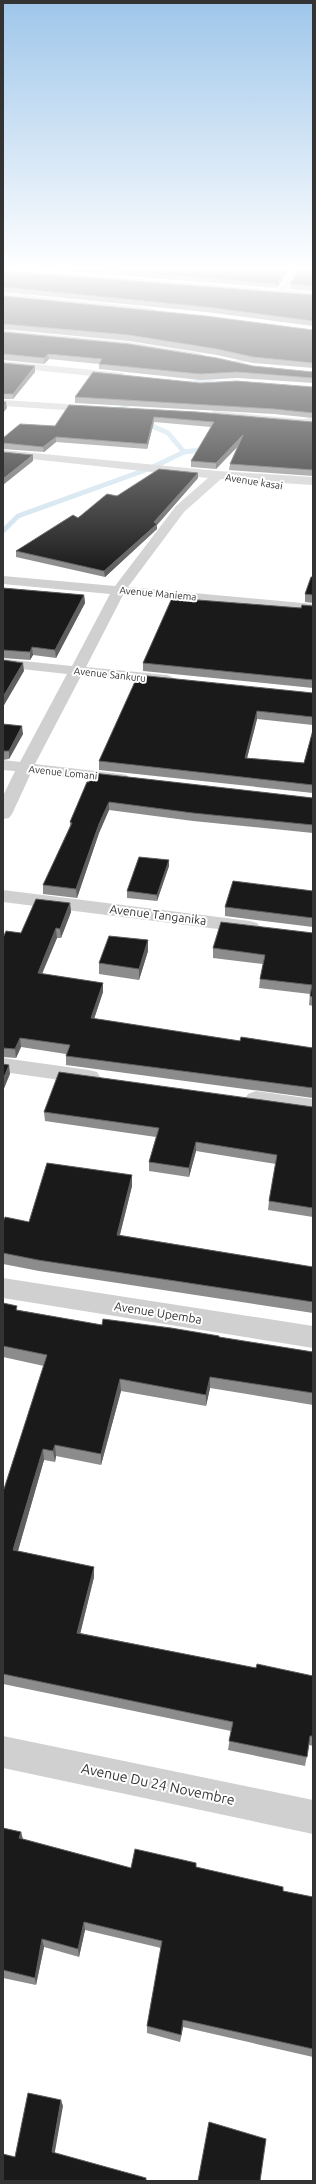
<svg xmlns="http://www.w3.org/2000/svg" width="316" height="2184" viewBox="0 0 316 2184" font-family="Ubuntu,sans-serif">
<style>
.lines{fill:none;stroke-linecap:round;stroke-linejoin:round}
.stream-far1{stroke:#cfe2ee;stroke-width:4}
.stream{stroke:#cfe2ee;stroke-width:5}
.street{fill:#d0d0d0;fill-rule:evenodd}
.wall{fill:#8c8c8c}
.shaded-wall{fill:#5f5f5f}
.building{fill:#1a1a1a;stroke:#5f5f5f}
.labels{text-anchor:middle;stroke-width:4;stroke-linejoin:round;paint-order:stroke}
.far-street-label{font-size:10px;fill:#333;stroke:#fff}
.street-label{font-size:12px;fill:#333;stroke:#fff}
.near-street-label{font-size:14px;fill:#333;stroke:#fff}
</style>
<rect width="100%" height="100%" fill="#fff"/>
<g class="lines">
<path class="stream-far1" d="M3,329L20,328
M175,384L206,381L224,375L234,363L254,357
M124,413L118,410L137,400"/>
<path class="stream" d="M143,422L168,433L184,452
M297,425L313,418
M3,531L18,516L151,468L184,452L208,449"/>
<path class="street" d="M294,266H302L287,290L313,292V298L3,274V268L278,290Z
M3,293L151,308L156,311L151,314L3,299Z
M3,330L129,342L200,353L205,356L200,359L129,348L3,336Z
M3,361L122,373L127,376L122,379L3,367Z
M3,400L98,406L103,409L98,412L3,406Z
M214,411L313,420V426L210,416L209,414Z
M3,450L218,471L313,477V485L221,479L184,512L128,587L313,604V612L123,595L86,667L167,675L172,677L175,680L172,683L167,685L81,676L35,764L121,774L127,775L129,779L127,783L121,784L31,773L12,814L9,818L3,819V796L15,771L3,770V760L20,762L67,674L3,667V659L72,666L110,594L3,584V576L115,586L176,506L208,478L3,456Z
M3,890L250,921L257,923L260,927L257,931L250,933L3,902Z
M3,1058L89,1070L97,1072L100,1077L97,1082L89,1084L3,1072Z
M256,1091L313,1099V1115L248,1104L245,1099L248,1094Z
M3,1278L313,1326V1348L3,1298Z
M3,1736L313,1800V1834L3,1768Z"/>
</g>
<path class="wall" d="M3,266H292L277,288Z
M313,266V291L290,289V284Z
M3,271L313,295V326L206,312L3,292Z
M3,296L313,330V368L253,363L217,355L129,341L3,329Z
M3,332L253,366L313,372V383L237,378L200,380L99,369V364L49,359L44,364L3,360Z
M3,363L35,372L13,399H3Z
M200,383L313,387V418L274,414L75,403V397Z
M69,405L313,422V476L229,470L230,464L238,446L216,469L191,467V461L211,427L154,422L147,449L56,442L44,452L3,449V438L55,426Z
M198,478L157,525V529L105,577L16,557V551L117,496Z
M313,577V603L305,602V594Z
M3,588L84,595L85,603L56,658L33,655L30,660L3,658Z
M313,606V688L143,671V663L301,608Z
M313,693V725L257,719L247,758L304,763L313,730V793L99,770V761Z
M3,724L23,734L9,759L3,760Z
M87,782L313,798V833L193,821L109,810L99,833L77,898L43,894V885L70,826V822Z
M169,866L157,901L127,898V891Z
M313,891V927L225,916V907Z
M70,903L71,912L61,938H57L42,974L103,983V992L94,1019L240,1041L313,1048V1098L66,1065V1054L21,1047L16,1058L3,1057V938L21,933Z
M313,933V1006L309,1005L310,994L259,988L260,979L263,964L213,958V948Z
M148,940V951L139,980L99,974V963Z
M313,1107V1217L268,1210L269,1201L276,1164L196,1151L189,1177L149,1171V1162L156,1137L45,1121L44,1112Z
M132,1175V1186L120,1235L313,1267V1313L39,1271L3,1264V1222H29Z
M3,1303L18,1310L102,1325L219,1338L313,1352V1405L210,1388L206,1406L121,1391L101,1465L56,1456L55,1462L44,1460L18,1551L94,1567V1577L80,1633L256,1668L313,1676V1746L309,1745L305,1766L228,1750L231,1731L3,1684V1489H4L44,1366L3,1357Z
M3,1828L21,1832L23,1839L131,1868L196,1863V1868L283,1891L313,1897V2057L183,2027L180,2042L147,2033V2026L161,1948L85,1930L79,1957L44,1947L36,1985L3,1978Z"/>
<path class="shaded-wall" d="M289,266H292L277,288V284Z
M48,354L49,359L44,364V358Z
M35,366V372L13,399V394Z
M6,402L7,408L3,413V407Z
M154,417V422L147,449V444Z
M243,435V441L216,469V463Z
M56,437V442L44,452L43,447Z
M33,455V461L3,485V479Z
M198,473V478L157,525V529L105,577L104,571L154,522Z
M84,595L85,603L56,658L55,650Z
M32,647L33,655L30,660V652Z
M23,663L24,671L3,707V697Z
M257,711V719L245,766V758Z
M22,726L23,734L9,759V751Z
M109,802V810L99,833L77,898L76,889L99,824Z
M169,860V866L157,901V895Z
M70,903L71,912L61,938L60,929Z
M56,928L57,938L38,983V973Z
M148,940V951L139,980V969Z
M103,983V992L91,1028V1018Z
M20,1038L21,1047L16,1058L15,1049Z
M9,1065L10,1074L3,1091V1080Z
M196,1142V1151L189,1177V1168Z
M132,1175V1186L117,1246V1235Z
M210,1377V1388L206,1406V1395Z
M120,1379L121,1391L101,1465V1454Z
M55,1445L56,1456L55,1462L53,1451Z
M43,1449L44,1460L15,1561L13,1550Z
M94,1567V1577L78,1643L77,1633Z
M21,1832L23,1841L19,1838Z
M84,1922L85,1930L79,1957L78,1949Z
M42,1939L44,1947L36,1985L35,1978Z
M183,2020V2027L180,2042L181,2035Z
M61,2100L63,2106L54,2157L52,2152Z"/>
<path class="building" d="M60,266H289L277,284Z
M301,266H313V286L290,284Z
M3,271L313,295V321L206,307L3,287Z
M3,296L206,316L313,330V363L253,357L217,349L129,335L3,324Z
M3,332L129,344L217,358L253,366L313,372V378L237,372L200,374L99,364L102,359L48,354L44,358L3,354Z
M3,363L35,366L13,394H3Z
M93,372L200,383L237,381L313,387V413L274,409L75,397Z
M3,402H6L3,407Z
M69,405L197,412L313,422V470L230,464L243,435L216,463L191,461L214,422L154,417L147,444L56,437L43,447L3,443V438L20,424L55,426Z
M3,452L33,455L3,479Z
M159,469L198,473L154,522L157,524L104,571L16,551L73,515L78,518L107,494L117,496Z
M311,577H313V595L305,594Z
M3,588L84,595L55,650L32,647L30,652L3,650Z
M172,598L301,608L302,605L313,606V680L143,663Z
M3,660L23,663L3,697Z
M138,675L313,693V717L257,711L245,758L304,763L313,730V785L99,761Z
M3,724L22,726L9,751H3Z
M93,773L313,798V825L193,813L109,802L99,824L76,889L43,885L72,823L70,822L87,782H89Z
M139,857L169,860L157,895L127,891Z
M233,881L313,891V918L225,907Z
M36,899L70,903L60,929L56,928L38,973L103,983L91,1018L240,1041L241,1037L313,1048V1088L66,1056L70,1045L20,1038L15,1049L3,1048V938L6,931L21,933Z
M221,922L313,933V997L310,996L312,985L260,979L265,955L213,948Z
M109,936L148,940L139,969L99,963Z
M3,1064L9,1065L3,1080Z
M59,1072L313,1107V1208L269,1201L277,1155L196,1142L189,1168L149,1162L159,1128L44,1112Z
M47,1163L132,1175L117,1235L313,1267V1302L38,1260L3,1253V1222L5,1217L29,1222Z
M3,1303L17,1306L16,1310L102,1325L103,1319L171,1328L219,1336V1337L313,1352V1393L210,1377L206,1395L120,1379L101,1454L55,1445L53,1451L43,1449L13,1550L94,1567L77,1633L256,1668L257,1664L313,1676V1736H310L307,1757L229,1741L233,1722L3,1674V1489H4L47,1355L3,1346Z
M3,1828L21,1832L19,1838L131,1868L135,1849L196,1863V1867L283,1887V1891L313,1897V2049L183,2020L181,2035L147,2026L162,1941L84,1922L78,1949L42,1939L35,1978L3,1970Z
M28,2093L61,2100L52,2152L146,2178V2181H3V2154L15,2157Z
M209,2122L266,2139L260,2181H198Z"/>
<linearGradient id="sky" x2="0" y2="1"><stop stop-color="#9ec6ea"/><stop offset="0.47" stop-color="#fff"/><stop offset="1" stop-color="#fff" stop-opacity="0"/></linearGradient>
<rect width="316" height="572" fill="url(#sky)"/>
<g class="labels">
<g class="far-street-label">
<text transform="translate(254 481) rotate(9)" y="4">Avenue kasai</text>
<text transform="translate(158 593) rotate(5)" y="4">Avenue Maniema</text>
<text transform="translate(110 674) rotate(6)" y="4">Avenue Sankuru</text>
<text transform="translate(63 772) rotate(6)" y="4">Avenue Lomani</text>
</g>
<g class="street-label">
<text transform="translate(158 915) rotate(7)" y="4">Avenue Tanganika</text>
<text transform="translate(158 1313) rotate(9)" y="4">Avenue Upemba</text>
</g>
<g class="near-street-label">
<text transform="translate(158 1784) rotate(12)" y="5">Avenue Du 24 Novembre</text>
</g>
</g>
<rect width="316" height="2184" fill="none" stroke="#333333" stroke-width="8"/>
</svg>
